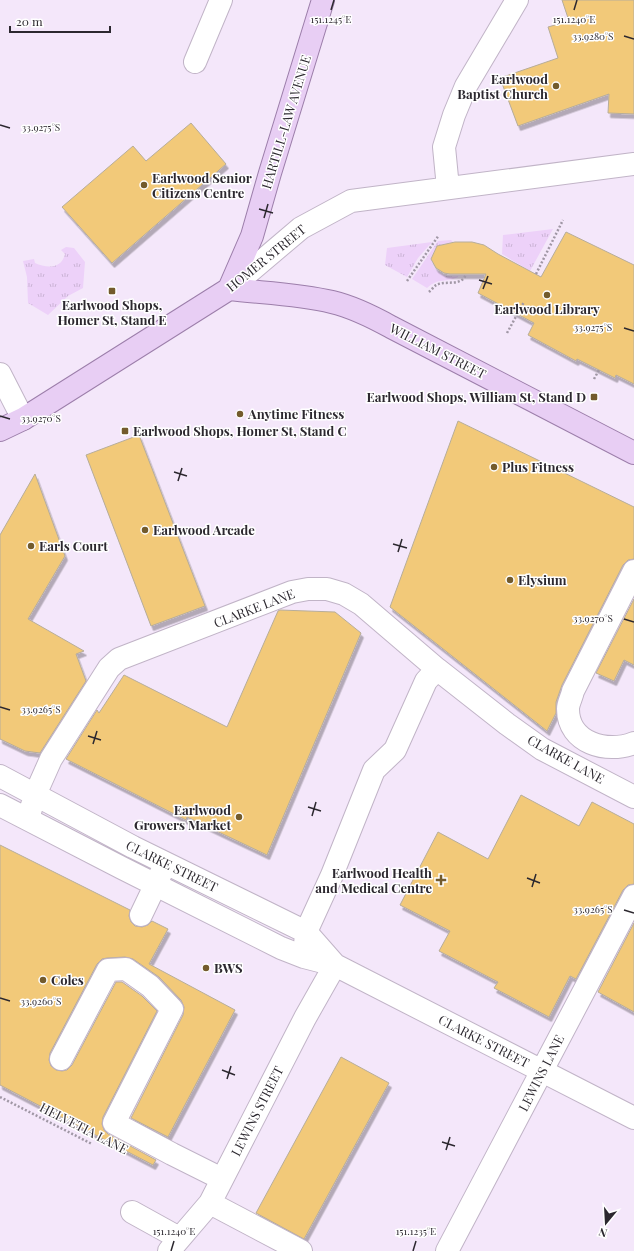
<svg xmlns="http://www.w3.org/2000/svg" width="634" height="1251" viewBox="0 0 634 1251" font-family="'Playfair Display',serif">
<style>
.grass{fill:url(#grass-tufts)}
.building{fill:#f2c979;stroke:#b7ad9a;filter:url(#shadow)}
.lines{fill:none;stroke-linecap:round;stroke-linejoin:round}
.minor-casing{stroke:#c1b4c7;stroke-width:24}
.major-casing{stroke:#9c7eaa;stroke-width:24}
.path{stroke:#a097a5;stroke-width:2.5;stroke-dasharray:2 2;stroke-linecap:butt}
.minor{stroke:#fff;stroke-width:22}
.major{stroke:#e8cef4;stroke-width:22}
.ticks{fill:none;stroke:#2c282f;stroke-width:1.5}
.poi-dot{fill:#735b2c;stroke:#fff;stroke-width:1.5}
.labels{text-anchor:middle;stroke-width:3;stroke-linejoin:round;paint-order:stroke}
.poi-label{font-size:13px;font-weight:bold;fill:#2c282f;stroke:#fff;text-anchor:start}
.street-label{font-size:13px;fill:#2c282f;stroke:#fff}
.ticks-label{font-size:10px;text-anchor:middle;fill:#2c282f;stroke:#fff;stroke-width:3;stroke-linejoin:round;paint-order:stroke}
</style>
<defs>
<pattern id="grass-tufts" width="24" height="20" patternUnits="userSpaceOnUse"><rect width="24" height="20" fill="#edd1f9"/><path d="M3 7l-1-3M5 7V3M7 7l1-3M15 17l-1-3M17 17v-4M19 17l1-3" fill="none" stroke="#cbb3d6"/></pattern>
<filter id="shadow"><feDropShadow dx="2.5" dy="4.5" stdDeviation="0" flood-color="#0004"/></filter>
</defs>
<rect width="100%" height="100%" fill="#f4e7fa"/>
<path class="grass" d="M553,229L530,271L502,254L503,235Z
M451,240L453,242L438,246C423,263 439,280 458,276V277C446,283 439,277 427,288L412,279L438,241Z
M432,242L418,258L407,277L385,265L387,248Z
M66,247L74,248L85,262L83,288L68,296L48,315L28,303L27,277L23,261L34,259L35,263C46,268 61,270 65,254L61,250Z"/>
<path class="building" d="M562,0H634V114L608,113L609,94L518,126L500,78L558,58L548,27L569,21Z
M191,123L226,164L112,263L62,207L133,146L146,161Z
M566,232L634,265V384L616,375L615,378L577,359L576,361L528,335L534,323L478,293L486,274H450L444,273L436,268L431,259L437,246L455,242H472L484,245L498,254L541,277Z
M458,421L634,507V559L628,560L623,565L562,685L556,702V713L547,731L390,607Z
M139,435L205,606L151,626L86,455Z
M35,474L65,556L28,619L84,651L76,654L86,681L40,753L25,751L0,739V535Z
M634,599V665L624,660L614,681L596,673Z
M280,610L335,612L361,633L267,855L187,817L186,820L66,759L97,710L99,713L124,675L227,727L278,611Z
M521,795L579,826L592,802L634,824V884L628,885L623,890L576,979L570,976L549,1017L494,988L498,982L439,951L450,931L400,905L438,832L488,859Z
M0,845L130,910L129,916L131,922L135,926L142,927L148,925L152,921L168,929L149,964L235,1010L168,1137L131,1118L183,1015L184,1007L181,1000L159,977L133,959L125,957L107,958L102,959L97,964L50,1053L49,1060L51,1066L56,1070L62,1071L67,1070L72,1065L116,982H122L142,996L157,1011L103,1117L102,1124L104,1130L108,1134L156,1160L153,1165L0,1085Z
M634,923V1012L598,992Z
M341,1057L389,1083L304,1239L256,1213Z"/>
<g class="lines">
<defs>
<path id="minor" d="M195,62L221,0
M448,188L444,147L454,115L466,86L517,0
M229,289L301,228L351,201L634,164
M0,374L23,419
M634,571L573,691C572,697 568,703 568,709C568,743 607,754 634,743
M0,776L133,847L306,932L335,965
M0,805L122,868L281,948L304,957L335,965L634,1118
M28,819L35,795L51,759L109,668L119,659L292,592L308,589H327L344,594L361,604L437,669L507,724L542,749L634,797
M141,915L162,871
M305,946L306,932L332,875L374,770L395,750L426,681L437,669
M61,1059L108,970L126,969L150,986L172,1009L114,1123L172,1154L222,1179
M210,1203L301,1251
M132,1212L179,1238
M169,1251L210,1203L305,1018L335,965
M447,1251L634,896"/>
<path id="major" d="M229,289C263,293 299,294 332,302C353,307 373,317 391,327L634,453
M229,289L252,236L270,173L323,0
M0,430L23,419L229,289"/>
</defs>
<use href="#minor" class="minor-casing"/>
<use href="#major" class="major-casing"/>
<path class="path" d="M536,274L563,220
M407,281L439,235
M429,292C431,290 434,287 436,285C446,280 462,287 466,274
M507,333L524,302
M594,379L599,370
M0,1097L92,1144"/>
<use href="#minor" class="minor"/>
<use href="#major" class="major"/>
</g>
<path class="ticks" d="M331,10L334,0M574,10L577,0M624,36L634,39M0,125L10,128M259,209L273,213M264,218L268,204M479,280L492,284M483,289L488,276M624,328L634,331M0,416L10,419M174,472L187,476M178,481L182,468M393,544L407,548M398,552L402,539M624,619L634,622M0,707L10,710M88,736L101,740M93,744L97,731M308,807L321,811M312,816L316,802M527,878L540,883M532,887L536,874M624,910L634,913M0,998L10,1001M222,1070L235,1075M227,1079L231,1066M442,1142L455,1146M446,1150L450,1137M171,1251L174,1241M413,1251L416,1241"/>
<g class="poi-dot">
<circle cx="556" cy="86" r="4"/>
<circle cx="144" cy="185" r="4"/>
<rect x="108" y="287" width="8" height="8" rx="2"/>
<circle cx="547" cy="295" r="4"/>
<rect x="590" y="393" width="8" height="8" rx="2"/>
<circle cx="240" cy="414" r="4"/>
<rect x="121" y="427" width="8" height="8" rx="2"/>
<circle cx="494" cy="467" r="4"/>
<circle cx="145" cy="530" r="4"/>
<circle cx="31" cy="546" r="4"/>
<circle cx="510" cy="580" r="4"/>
<circle cx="239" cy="817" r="4"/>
<path d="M439 874h4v4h4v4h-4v4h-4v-4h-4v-4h4z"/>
<circle cx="206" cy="968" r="4"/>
<circle cx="43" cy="980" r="4"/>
</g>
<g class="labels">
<g class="poi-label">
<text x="548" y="84" text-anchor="end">Earlwood<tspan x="548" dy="15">Baptist Church</tspan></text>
<text x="152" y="183">Earlwood Senior<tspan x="152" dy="15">Citizens Centre</tspan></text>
<text x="112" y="310" text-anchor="middle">Earlwood Shops,<tspan x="112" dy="15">Homer St, Stand E</tspan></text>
<text x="547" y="314" text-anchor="middle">Earlwood Library</text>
<text x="586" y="402" text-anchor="end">Earlwood Shops, William St, Stand D</text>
<text x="248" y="419">Anytime Fitness</text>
<text x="133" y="436">Earlwood Shops, Homer St, Stand C</text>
<text x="502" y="472">Plus Fitness</text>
<text x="153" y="535">Earlwood Arcade</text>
<text x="39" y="551">Earls Court</text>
<text x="518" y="585">Elysium</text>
<text x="231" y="815" text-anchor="end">Earlwood<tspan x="231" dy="15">Growers Market</tspan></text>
<text x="432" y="878" text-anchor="end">Earlwood Health<tspan x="432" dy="15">and Medical Centre</tspan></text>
<text x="214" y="973">BWS</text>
<text x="51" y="985">Coles</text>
</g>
<g class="street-label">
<text transform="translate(286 122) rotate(-73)" y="5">HARTILL-LAW AVENUE</text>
<text transform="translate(266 258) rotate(-39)" y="5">HOMER STREET</text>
<text transform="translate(438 351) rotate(27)" y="5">WILLIAM STREET</text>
<text transform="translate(254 608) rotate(-21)" y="5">CLARKE LANE</text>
<text transform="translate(566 759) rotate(29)" y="5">CLARKE LANE</text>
<text transform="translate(172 866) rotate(26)" y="5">CLARKE STREET</text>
<text transform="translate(484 1041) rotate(27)" y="5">CLARKE STREET</text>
<text transform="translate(541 1073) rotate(-63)" y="5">LEWINS LANE</text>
<text transform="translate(257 1111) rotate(-63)" y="5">LEWINS STREET</text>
<text transform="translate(84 1128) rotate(27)" y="5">HELVETIA LANE</text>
</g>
</g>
<g class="ticks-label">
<text x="331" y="23">151.1245°E</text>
<text x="574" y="23">151.1240°E</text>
<text x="593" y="40">33.9280°S</text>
<text x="41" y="131">33.9275°S</text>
<text x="593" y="331">33.9275°S</text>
<text x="41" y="422">33.9270°S</text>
<text x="593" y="622">33.9270°S</text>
<text x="41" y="713">33.9265°S</text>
<text x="593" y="913">33.9265°S</text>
<text x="41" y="1005">33.9260°S</text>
<text x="174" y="1235">151.1240°E</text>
<text x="416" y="1235">151.1235°E</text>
</g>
<g transform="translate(606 1223) rotate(198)" stroke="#ffffff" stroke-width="3" paint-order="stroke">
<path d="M0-3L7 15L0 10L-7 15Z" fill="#2c282f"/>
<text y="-6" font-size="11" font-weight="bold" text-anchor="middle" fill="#2c282f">N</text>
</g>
<path d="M10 26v6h100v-6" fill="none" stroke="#2c282f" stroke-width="2"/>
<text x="16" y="26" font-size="12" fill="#2c282f" stroke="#ffffff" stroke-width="3" paint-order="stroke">20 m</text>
</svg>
